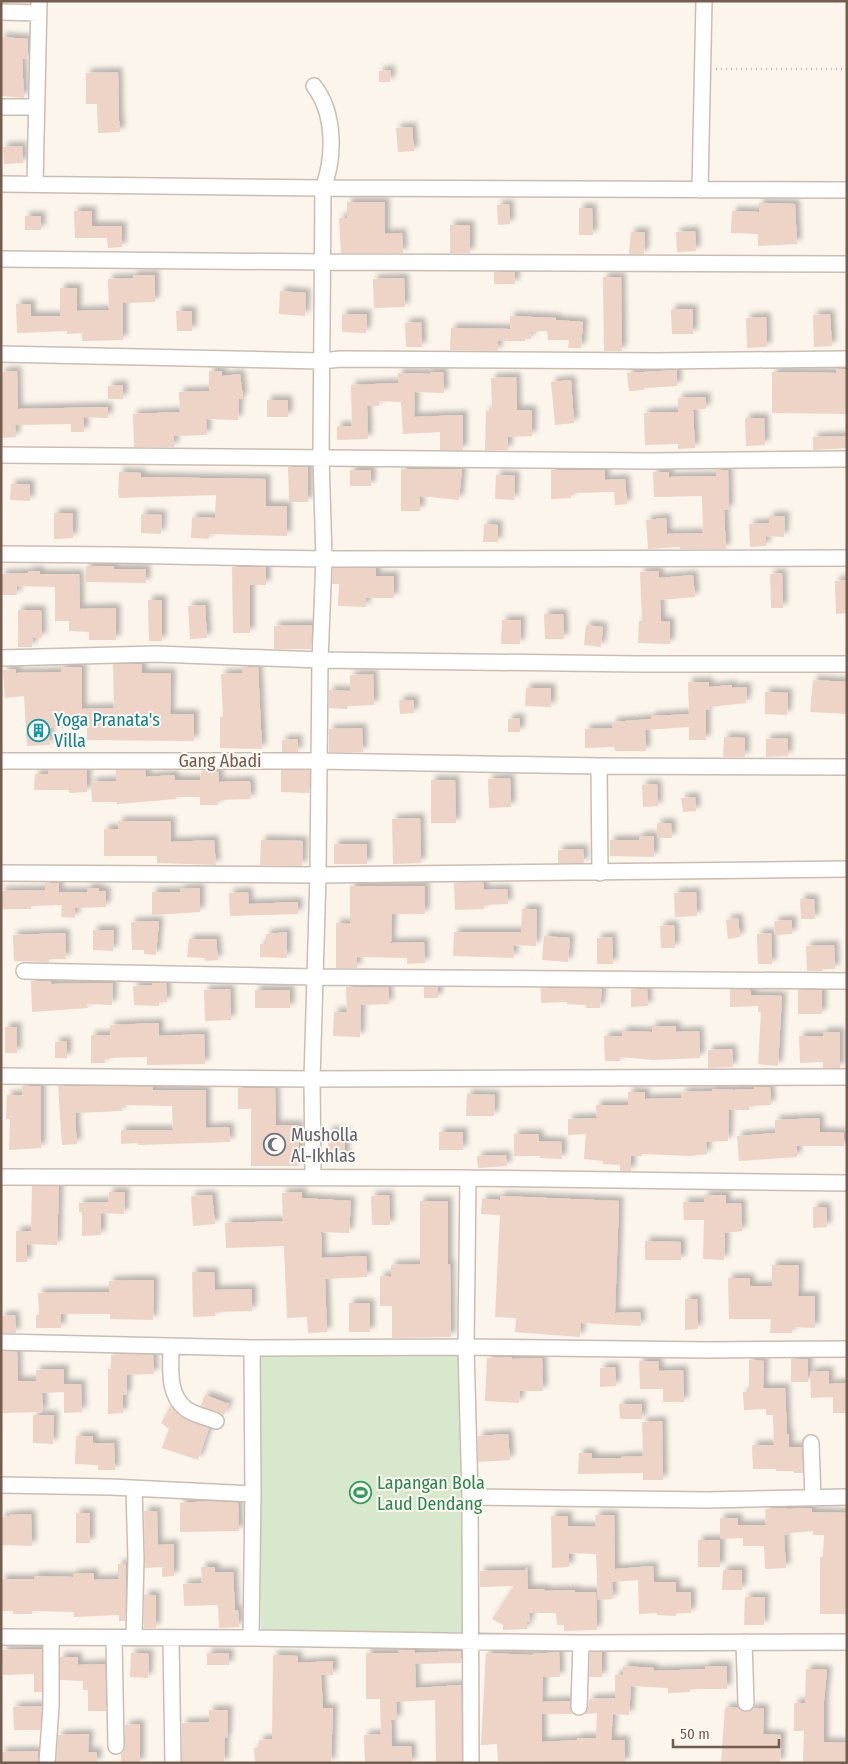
<svg xmlns="http://www.w3.org/2000/svg" width="848" height="1764" viewBox="0 0 848 1764" font-family="'Fira Sans Condensed',sans-serif">
<style>
.green{fill:#d8e8cc}
.building{fill:#edd4c7;filter:url(#shadow)}
.lines{fill:none;stroke-linecap:round;stroke-linejoin:round}
.minor-casing{stroke:#ccbdb3;stroke-width:18}
.path{stroke:#d3b8aa;stroke-width:2.5;stroke-dasharray:1 4;stroke-linecap:butt}
.minor{stroke:#fff;stroke-width:15}
.labels{text-anchor:middle;stroke-width:4;stroke-linejoin:round;paint-order:stroke}
.culture-label{font-size:18px;fill:#0d838f;stroke:#fef9f3;text-anchor:start}
.street-label{font-size:18px;fill:#745c51;stroke:#fef9f3}
.worship-label{font-size:18px;fill:#5b616d;stroke:#fef9f3;text-anchor:start}
.leisure-label{font-size:18px;fill:#27864d;stroke:#fef9f3;text-anchor:start}
</style>
<defs>
<filter id="shadow"><feDropShadow dx="4.5" dy="-4.5" stdDeviation="2.5" flood-color="#0004"/></filter>
</defs>
<rect width="100%" height="100%" fill="#fbf5ec"/>
<path class="green" d="M461,1352L463,1632L261,1634L258,1354Z"/>
<path class="building" d="M1,37L28,39L27,59L22,58L24,98L1,96Z
M391,70L390,82H379V71Z
M118,72L119,121H120V132L98,133L97,104H86V73Z
M412,127L414,151L398,152L396,128Z
M22,146L23,163L4,164L3,147Z
M347,202H385V234L402,233L403,253H341L339,218H347Z
M759,203L795,204L797,244L758,246V234L731,233L732,211L759,212Z
M509,204L510,224L498,225L497,205Z
M579,208H592L593,235H579Z
M74,211H92V226H122V247L108,248L107,238H75Z
M25,216H41V230H25Z
M450,225H470V253H450Z
M695,231L696,251L677,252L676,232Z
M631,232H645L644,254H629Z
M494,272H515V284H494Z
M133,275H155V302L123,303V340L82,341V333L67,334V331L17,333L16,304H31V316H60V288H77V311L109,310L108,279L133,278Z
M603,277H621L622,351H604Z
M404,278L405,307L374,308L373,279Z
M280,291L306,293L305,316L279,314Z
M671,309H693V334H672Z
M176,311H192V331H177Z
M342,314H367L366,333L342,332Z
M830,314L832,346L814,347L813,315Z
M510,316L556,318V320L583,322L581,348H568L569,340H548L547,331L530,332L531,339H525V341H498V351L450,350L451,328L510,329Z
M766,317L767,347L747,348L746,318Z
M421,322L422,347H406L405,323Z
M836,369H847V414L772,413V372L836,373Z
M677,370V386L644,388V390L629,391L627,373Z
M17,371L18,409L108,407V418L84,417V432H71V424L15,425L16,437L2,438L1,372Z
M209,371H222V376L240,374L243,398L239,399L238,420L206,419L207,435L174,436V447H134L133,414L180,412L179,392L209,391Z
M430,372H443L444,393L415,392L414,417L463,415V450H440V432L403,434L401,402L379,401V406H367L368,439L337,440V426H352L351,385L398,383V373L430,374Z
M516,377L517,410H532V436L508,437V450H485L486,411H492L491,378Z
M571,380L574,423L555,425L551,382Z
M123,385V399H108V386Z
M706,397V409L693,410L695,448L678,449V444L645,445L644,413L678,412V398Z
M267,400H288V417H267Z
M745,418H764L765,445L746,446Z
M847,436V448L813,450V437Z
M288,467H308V502H289Z
M401,469H462L459,500L420,496V511H401Z
M350,470H371V486H350Z
M551,470H605V480L625,479L627,504L615,505L614,492L571,493V498L551,499Z
M716,470H728L729,509L724,510L726,549H680V547L648,549L646,520L666,518L667,534L703,533L702,496L654,497L653,472H669V477L716,476Z
M119,472L141,473V477L266,479V506H287V536L209,534V539L191,538L192,517L215,518L216,495L119,498V495H118Z
M496,475L515,476L514,500L495,499Z
M11,484H30V501L10,500Z
M54,513H73V538L54,539Z
M141,514L162,515L161,534L141,533Z
M769,516H785L784,537L766,536V546L750,547L749,524L769,523Z
M484,524L498,525V542H483Z
M86,566H114V569H146V583L86,582Z
M232,567H266V585H250V633H233Z
M333,568H376V576H394V598H366V607L338,606L339,584H332Z
M28,571H40V574H79L80,609L116,608V640H89V632L69,631V621H55V587L17,586V595H1V574L28,573Z
M659,571V578L693,575L695,597L660,600L661,621L670,622V644L638,643L639,621H642L640,572Z
M782,573L783,608H771L770,574Z
M847,580V613L836,614L835,581Z
M148,600H162V641H149Z
M205,605L207,638L190,639L188,606Z
M18,610H41L42,638H33L32,647H18Z
M544,614H563L564,639H545Z
M502,620H521L520,644H501Z
M312,625L311,649H274V626Z
M586,625L603,627L601,647L584,645Z
M113,664H142V673H171L170,714H194V741L87,740V727L49,728L50,745L27,746L24,696L5,698L3,670L16,669V673L61,672L62,667H82V709L114,708Z
M242,667H258L262,749L220,748V717H223L221,674L243,673Z
M373,674L374,705L347,706V709L329,708V690L350,691V675Z
M813,680L847,682V714L810,712Z
M688,682H709V687L732,685V688L747,687L746,703L710,707V710H706V740H689V727L645,730L646,751H615L614,747L585,748V729L613,728L612,722L651,719V716L689,714Z
M526,688H551V707L525,706Z
M765,692L788,693L787,715L765,714Z
M399,700H414V713L400,714Z
M520,718V732H508V719Z
M362,728L363,752H329V729Z
M724,737L745,738V757H723Z
M788,738V756L766,757V739Z
M298,739V752H282V740Z
M48,770H87V792L69,793V790H34L35,774H48Z
M116,770H145L146,777L174,775L175,780H200L201,771L219,772V782L250,781L251,799L218,800V805H200V797H176V799L117,804V802H92L91,782L116,781Z
M281,770H310L309,793L281,792Z
M510,778L511,807L489,808L488,779Z
M431,780H455L456,823H431Z
M657,784L658,806L643,807L642,785Z
M695,797L696,811L683,812L681,798Z
M420,818L421,863L393,864L392,819Z
M118,821H171V842L214,840L216,865L157,863V856H104V829H119Z
M657,823H671L672,838H657Z
M639,836H654V857L610,856V840H639Z
M261,840L303,841L302,866L260,865Z
M334,844H367V864H334Z
M583,849L584,863H558V850Z
M483,882L484,890L507,889L508,904L484,905V909L455,910L454,883Z
M45,883H59V892H87V888H99V891H106V907L75,908V918L61,917L62,905L31,906V909H1V891L45,890Z
M350,886H425V914H392L391,943L424,942L425,963L407,964V958L357,957V968H336V923L350,924Z
M200,888V912L152,915V892H180V889Z
M248,892L249,904L298,902V914L230,916L229,893Z
M696,892L697,916L675,917L674,893Z
M800,899H814L815,919H801Z
M522,909H537L536,946L513,945L514,958L453,956L454,932H521Z
M738,918L740,937L728,939L726,920Z
M792,920V934L775,935L774,921Z
M159,921L156,955L144,954V950H132L131,922Z
M674,925L675,948H661L660,926Z
M93,930H114L113,951L93,950Z
M287,932V958L260,957V944H266V934Z
M65,933L66,959H49V962L14,961L13,935Z
M771,933L772,964H758L757,934Z
M544,936L570,938L568,962L542,960Z
M612,937L613,964H597V938Z
M189,939H216L218,960L205,961L204,958L187,957Z
M834,945L835,969H822V971H807L806,946Z
M31,981H50L52,984L113,983L112,1005L87,1004L88,1008L32,1012Z
M152,983H166L167,1002H159V1006L134,1005L133,986L152,985Z
M346,987H388L389,1004L361,1005L360,1037L333,1036L334,1012H347Z
M424,987H438V998H424Z
M541,988L602,989L600,1008H586V1005L567,1004V1002L541,1003Z
M230,989L231,1020L205,1021L204,990Z
M631,989H647L648,1006L631,1007Z
M730,989L750,990L751,995L782,996L778,1066L758,1064L761,1012H758V1006L730,1007Z
M255,990H290V1008H255Z
M798,990H822V1014H798Z
M159,1023V1036L204,1034L205,1064L147,1065V1057L105,1058V1063H91V1035H110V1025Z
M652,1026H676V1032L699,1031L700,1058L653,1060L620,1057V1061H605L604,1036H622V1031L652,1032Z
M5,1027H17V1053H5Z
M823,1032H840V1068H823V1062L800,1063L799,1036H823Z
M67,1041V1058H55V1042Z
M732,1049L733,1067L708,1068V1050Z
M22,1086H41V1148L9,1150L10,1119H6L7,1095H22Z
M58,1086L153,1087V1090H206V1128L229,1127L230,1142L138,1145V1143L121,1144V1130H173L172,1106L121,1105L122,1111L76,1113V1119H75L77,1144L62,1145Z
M754,1087H770L771,1105L749,1106V1110H729L728,1141L706,1142L707,1154L691,1156L642,1154V1156H631V1171H620V1165L602,1164L603,1161L584,1159L586,1134L568,1135V1119L597,1118L596,1105H628V1092H645V1099L682,1098L681,1092L712,1091V1089L735,1090V1089H754Z
M238,1088H275L276,1125H299V1166H251V1109H238Z
M467,1094L495,1095L494,1116H466Z
M819,1118L820,1132L844,1133V1146H797V1157L739,1161L737,1136L775,1133V1120Z
M328,1131H345V1159H328Z
M439,1132H463V1150H439Z
M514,1134H539V1141L562,1142V1159L539,1158L540,1156H514Z
M506,1155L507,1166L478,1168L477,1156Z
M32,1186H59L57,1245L27,1244V1262H16V1231H31Z
M109,1192H125L124,1214L101,1213V1235L82,1236V1212H79V1203L108,1202Z
M302,1192V1198L351,1201L349,1233L321,1232L322,1258L366,1256L367,1277L325,1279L327,1332L308,1333L307,1317L287,1318L284,1246L226,1248L225,1223L283,1221L282,1193Z
M212,1195L215,1224L193,1226L191,1196Z
M389,1195L390,1225H372L371,1196Z
M704,1195H726V1204L741,1203L742,1231L725,1233L724,1260L703,1259L704,1220H684L683,1202H704Z
M500,1196L619,1201L615,1313L640,1312L641,1326L581,1323L580,1337L515,1332L516,1318L495,1317L500,1215L481,1214L482,1199L500,1200Z
M420,1201H448V1264H450L451,1337L392,1338V1306H380V1276L391,1277V1265L420,1264Z
M813,1207H826L827,1227L813,1228Z
M645,1241L681,1242V1260H645Z
M772,1265H799L798,1296H815V1328L792,1327V1333H770L771,1319H729L728,1278H750V1286H772Z
M192,1272H214L215,1290L252,1289V1311L215,1312L216,1316L193,1317Z
M132,1280H154L153,1320L110,1319V1314H61V1328H36V1315H39L38,1293L109,1292V1281Z
M685,1299H697L698,1329L685,1330Z
M349,1303H370V1332H349Z
M15,1315L16,1333H1V1316Z
M1,1351L17,1352L18,1381H36V1370L64,1369V1392L42,1393L43,1412L1,1413Z
M127,1354L153,1355L154,1374L127,1375V1395H123V1413L108,1414V1369H111V1355Z
M511,1357L512,1359L542,1358L543,1391H520L519,1403L485,1401L487,1358Z
M791,1359H808V1382H791Z
M749,1360L764,1361L763,1388H785L787,1434H789V1447H802L803,1473H794V1471H776V1469H753L752,1445H774L773,1415H766V1409L744,1410L743,1392H749Z
M639,1361H658L659,1371L683,1370L684,1402H663V1389H640Z
M615,1367L616,1386L600,1387V1368Z
M829,1371V1384L847,1383V1413H833V1397L811,1398L810,1372Z
M64,1384H81L82,1412L64,1413Z
M205,1395L229,1404L224,1415L201,1406Z
M619,1404H642V1419H620Z
M170,1407L185,1419L209,1428L198,1460L162,1448L169,1429L161,1423Z
M33,1415H54L53,1444L33,1443Z
M662,1421L663,1480H643V1473L578,1474L579,1453H592V1458H621V1457L643,1456L642,1422Z
M508,1434L510,1460L478,1462V1436Z
M76,1436H93V1443H114L115,1470H98V1465L75,1464Z
M210,1501L238,1503L239,1531L180,1532V1503Z
M787,1508V1509L811,1508L812,1512L847,1513V1614H820V1557H823L824,1535H813V1531L788,1533V1535H784L786,1568L765,1569L764,1546H743V1538L720,1539V1518H738V1525H766L765,1509Z
M144,1511H157L158,1545L174,1544V1576L162,1577V1567L145,1568Z
M76,1513H90V1543H76Z
M31,1514L32,1546L1,1545V1517L9,1516V1515Z
M595,1515H614L615,1569L653,1566L654,1582H676V1592H691V1613H676V1616L657,1615V1613L639,1614L638,1580L612,1582L613,1599L598,1600L596,1554L569,1553V1567L552,1568L551,1516H568V1526L596,1527Z
M698,1540H720V1567H698Z
M118,1564H126L125,1621H119V1615L74,1617V1612L32,1611V1614H13V1611H1V1579H34V1576L73,1577V1574L94,1573V1580L118,1579Z
M201,1567H215V1572H233L235,1610H238L239,1627L219,1628L218,1605L184,1606L183,1584L202,1583Z
M527,1567L528,1589H545V1591L575,1590V1592H596L597,1630L564,1631V1625H557L556,1613H529L530,1622H527V1629L503,1630V1625L492,1619L514,1586L480,1587V1571L525,1570Z
M723,1570H742V1590H722Z
M144,1595H156V1628H144Z
M745,1597H765L764,1625H744Z
M34,1649H42V1692H34V1674L3,1675L2,1650Z
M398,1650H414L415,1653L461,1651V1663L415,1664L416,1688L461,1685L462,1762L436,1763L435,1700L396,1702L397,1720H391L392,1746H411L412,1763H365L364,1735L381,1734L380,1699H366V1653H399Z
M559,1652L560,1677H543L542,1702L570,1701L571,1711L573,1714H542V1742L577,1740V1738H596L597,1713L585,1714L588,1708L589,1699L615,1698V1675H623V1666L654,1668V1671L705,1669V1666H727V1689H690V1692L668,1693V1688L631,1686L629,1715L613,1714L611,1740H625V1763L498,1761L497,1744L481,1745L486,1653L532,1655V1654Z
M590,1652H602V1677H589Z
M131,1653L149,1654L148,1678L130,1677Z
M207,1653H229V1665H207Z
M273,1655L298,1656V1663L333,1661V1675H321L323,1708H333L331,1763H255L254,1748H259V1740L272,1739Z
M60,1657H78V1665L105,1664L106,1711H88V1690H83V1681L60,1680Z
M806,1669L827,1670L824,1701V1742L847,1743V1763H803L804,1731H794V1703H805Z
M42,1706L40,1730H14L13,1707Z
M725,1707L738,1708L746,1712L753,1708L764,1709L763,1734L781,1735L780,1763H721Z
M209,1710H228L227,1738H225L224,1763H182V1723L209,1722Z
M140,1724V1763H121V1754L124,1751L125,1746V1725Z
M77,1734H89L88,1752H97V1763H56L58,1735Z
M38,1751V1763H1V1752Z"/>
<g class="lines">
<defs>
<path id="minor" d="M1,12L39,13
M1,107H36
M1,184L323,188L847,190
M35,184L39,1
M700,190L704,1
M1,259L323,262L847,264
M1,354L321,361L341,359L656,361L847,359
M1,455L650,461L847,459
M1,554L118,555L324,559L847,558
M1,658L156,654L320,660L637,664H847
M1,761H319L599,766L847,767
M599,766L600,873
M1,873L318,875L847,869
M24,971L315,977L847,981
M3,1076L312,1079L847,1077
M1,1177L468,1178L847,1183
M313,1178L312,1079L318,875L320,660L324,559L321,457L323,188C335,157 335,113 314,86
M468,1178L466,1347L707,1350L847,1349
M1,1342L252,1348L466,1347L470,1497L471,1763
M171,1346C171,1368 167,1394 186,1409C194,1415 207,1417 216,1421
M811,1443L813,1498
M1,1485L111,1487L253,1494
M134,1489L136,1559L134,1638
M470,1497L707,1500L847,1497
M1,1637L251,1638L581,1643L847,1642
M114,1638L116,1746
M171,1638L173,1763
M251,1638L253,1494L252,1348
M744,1642L746,1703
M579,1707L581,1643
M47,1763L51,1707V1637"/>
</defs>
<use href="#minor" class="minor-casing"/>
<path class="path" d="M716,69H847"/>
<use href="#minor" class="minor"/>
</g>
<defs>
<symbol id="building-ring" viewBox="-11 -11 22 22"><circle r="9.5" fill="#fef9f3" stroke="#0f9aa8" stroke-width="1.5"/><path d="M-4-6H4V6H1V3H-1V6H-4ZM-2.5-4.3h1.7v1.8h-1.7ZM.8-4.3h1.7v1.8H.8ZM-2.5-1h1.7V.8h-1.7ZM.8-1h1.7V.8H.8Z" fill="#0f9aa8"/></symbol>
<symbol id="mosque-ring" viewBox="-11 -11 22 22"><circle r="9.5" fill="#fef9f3" stroke="#6b7280" stroke-width="1.5"/><path d="M3.5-4.9A6 6 0 1 0 3.5 4.9A5 5 0 1 1 3.5-4.9Z" fill="#6b7280"/></symbol>
<symbol id="stadium-ring" viewBox="-11 -11 22 22"><circle r="9.5" fill="#fef9f3" stroke="#2e9e5b" stroke-width="1.5"/><path d="M0-5a6.5 5 0 1 0 0 10a6.5 5 0 1 0 0-10ZM-3.5-1.8h7v3.6h-7Z" fill="#2e9e5b"/></symbol>
</defs>
<g fill-rule="evenodd">
<use href="#building-ring" x="26" y="718" width="25" height="25"/>
<use href="#mosque-ring" x="262" y="1132" width="25" height="25"/>
<use href="#stadium-ring" x="348" y="1480" width="25" height="25"/>
</g>
<g class="labels">
<g class="culture-label">
<text x="54" y="726">Yoga Pranata's<tspan x="54" dy="21">Villa</tspan></text>
</g>
<g class="street-label">
<text x="220" y="767">Gang Abadi</text>
</g>
<g class="worship-label">
<text x="291" y="1141">Musholla<tspan x="291" dy="21">Al-Ikhlas</tspan></text>
</g>
<g class="leisure-label">
<text x="377" y="1489">Lapangan Bola<tspan x="377" dy="21">Laud Dendang</tspan></text>
</g>
</g>
<rect width="848" height="1764" fill="none" stroke="#745c51" stroke-width="5"/>
<path d="M673 1739v8h106v-8" fill="none" stroke="#745c51" stroke-width="2.5"/>
<text x="680" y="1739" font-size="15" fill="#745c51" stroke="#fef9f3" stroke-width="4" paint-order="stroke">50 m</text>
</svg>
